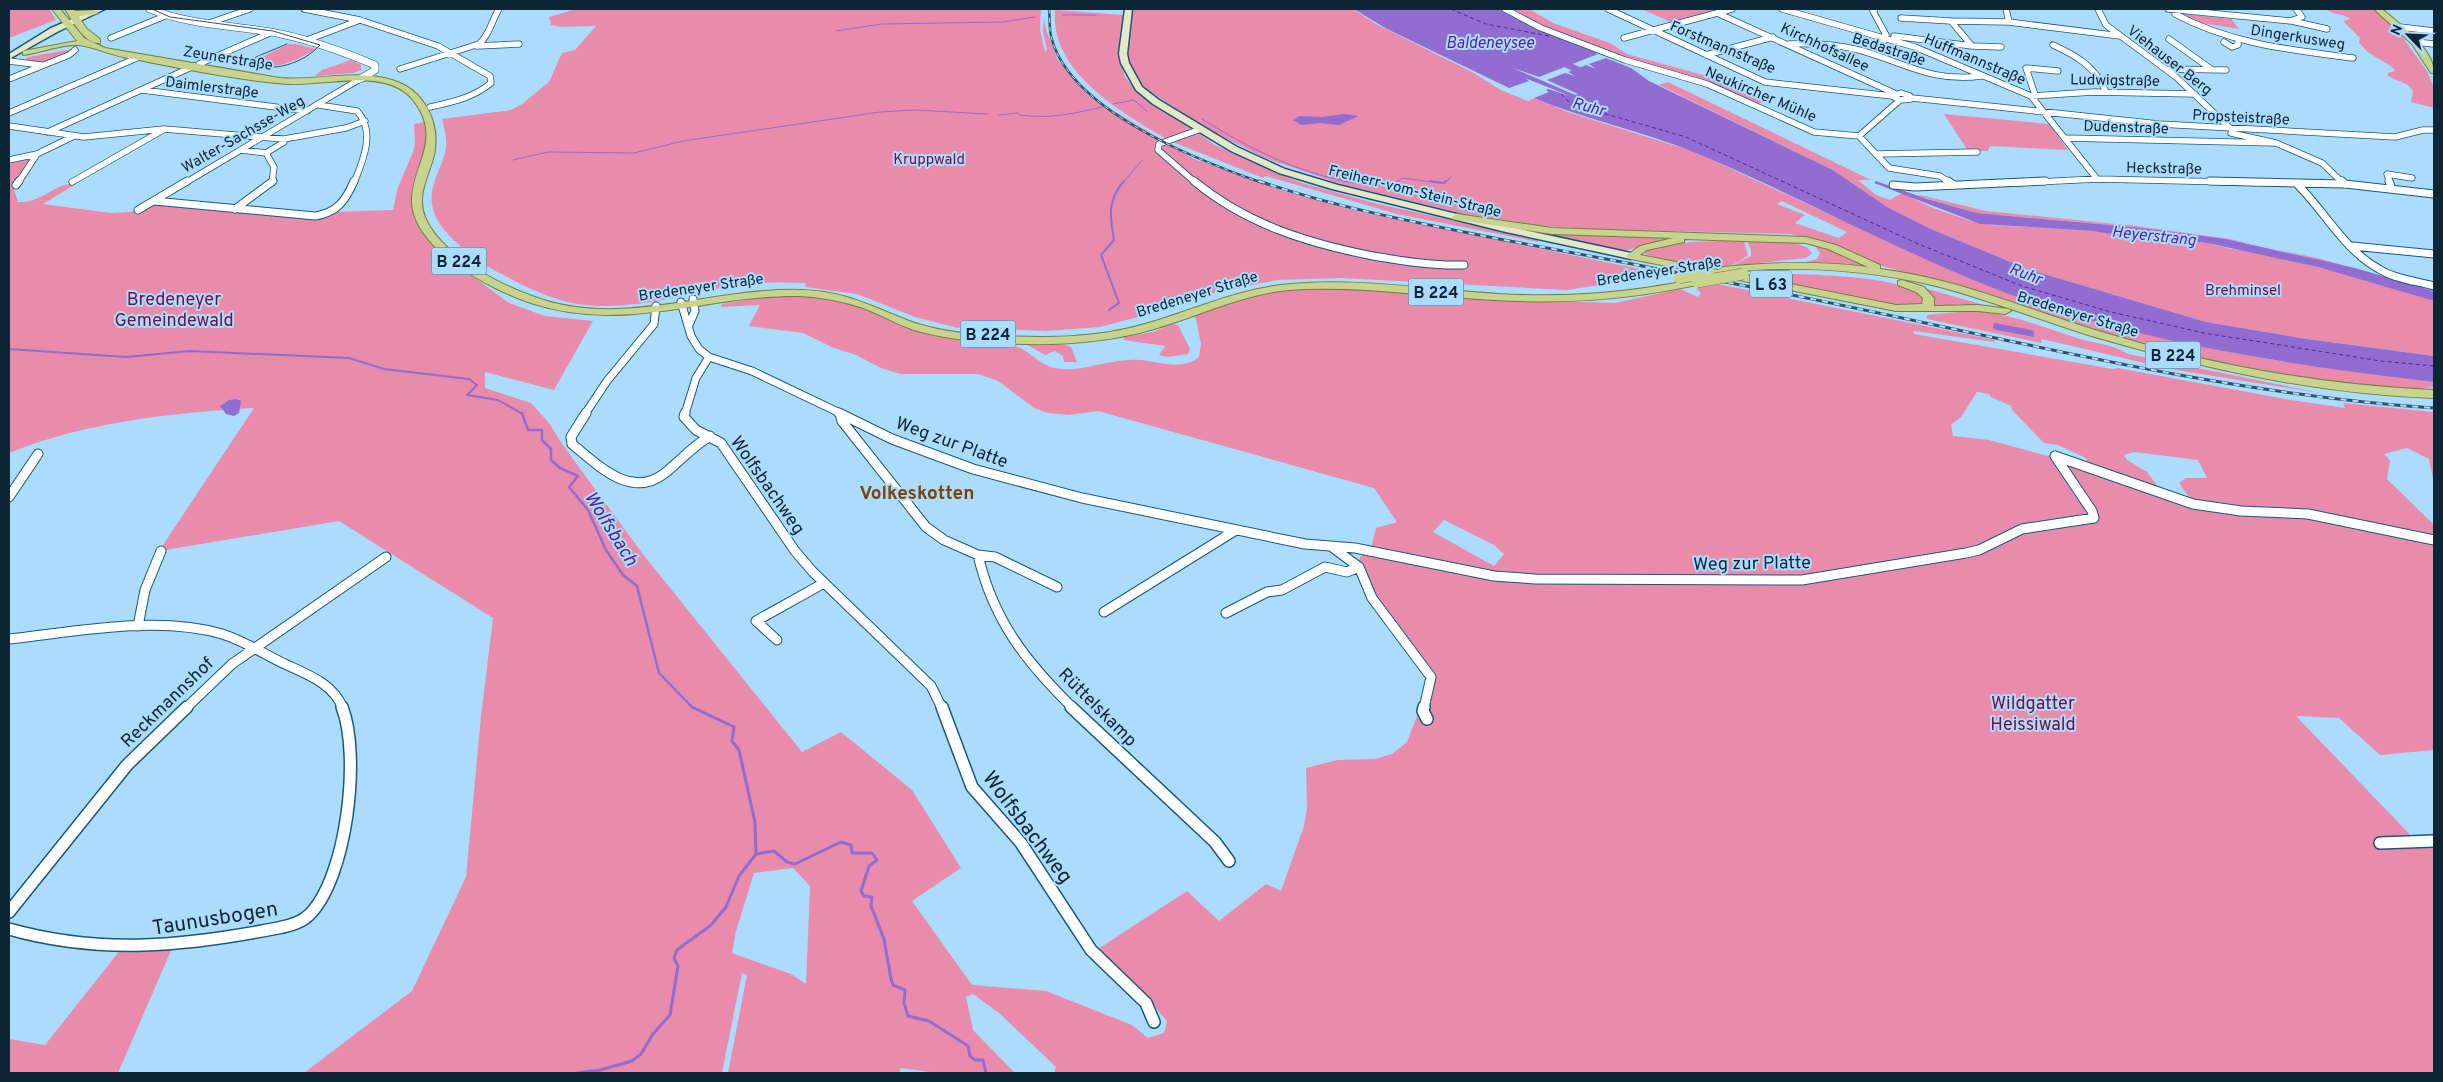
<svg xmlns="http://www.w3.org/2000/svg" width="2443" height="1082" viewBox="0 0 2443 1082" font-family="Overpass,sans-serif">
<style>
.green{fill:#e98cab;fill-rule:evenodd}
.water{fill:#916dd1}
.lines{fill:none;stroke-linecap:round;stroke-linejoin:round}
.stream-far3{stroke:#916dd1;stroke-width:1}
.stream-far2{stroke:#916dd1;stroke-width:2}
.stream-far1{stroke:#916dd1;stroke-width:2.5}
.stream{stroke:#916dd1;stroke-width:3}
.river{fill:#916dd1;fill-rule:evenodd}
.ferry{stroke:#571f97;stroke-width:1;stroke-dasharray:4 3;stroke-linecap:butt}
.minor-far3-casing{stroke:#18587d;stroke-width:7}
.minor-far2-casing{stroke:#18587d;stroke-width:9}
.minor-far1-casing{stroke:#18587d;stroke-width:11}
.minor-casing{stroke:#18587d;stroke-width:14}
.tertiary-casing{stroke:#18587d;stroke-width:8}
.secondary-casing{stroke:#18587d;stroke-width:3}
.primary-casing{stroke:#6d843e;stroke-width:2}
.minor-far3{stroke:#fff;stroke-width:5.5}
.minor-far2{stroke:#fff;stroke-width:7}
.minor-far1{stroke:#fff;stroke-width:9}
.minor{stroke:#fff;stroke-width:11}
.tertiary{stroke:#fff;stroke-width:7}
.secondary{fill:#e3e9c7;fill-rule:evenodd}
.primary{fill:#c7d38e;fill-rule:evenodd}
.tram{stroke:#325266;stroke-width:1}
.rail-far1-casing{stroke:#325266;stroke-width:2.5}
.rail-casing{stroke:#325266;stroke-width:3}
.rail-far1{stroke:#abdcfe;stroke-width:1;stroke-dasharray:4.5;stroke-linecap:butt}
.rail{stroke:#abdcfe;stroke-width:2;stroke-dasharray:6;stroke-linecap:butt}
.primary-bridge-casing{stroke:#6d843e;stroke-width:12;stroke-linecap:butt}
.primary-bridge{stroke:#c7d38e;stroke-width:11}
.labels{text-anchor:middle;stroke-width:4;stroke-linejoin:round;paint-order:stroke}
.far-street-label{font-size:15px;fill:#0c2636;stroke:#abdcfe}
.far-park-label{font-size:15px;fill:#770c40;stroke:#abdcfe}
.far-water-label{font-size:16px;font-style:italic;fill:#571f97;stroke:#abdcfe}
.shield{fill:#abdcfe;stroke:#3c5d72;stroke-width:1}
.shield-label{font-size:16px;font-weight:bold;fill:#0c2636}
.park-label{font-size:18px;fill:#770c40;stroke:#abdcfe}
.street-label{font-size:18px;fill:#0c2636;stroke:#abdcfe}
.neighbourhood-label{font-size:19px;font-weight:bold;fill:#7b440b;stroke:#abdcfe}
.water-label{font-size:19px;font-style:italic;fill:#571f97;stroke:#abdcfe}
.near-street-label{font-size:21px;fill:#0c2636;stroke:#abdcfe}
</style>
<rect width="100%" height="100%" fill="#abdcfe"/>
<path class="green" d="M9,9H49L56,20L9,38Z
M576,9H1041L1040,30L1045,52L1047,50L1043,32L1044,17L1046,30L1058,60L1089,96L1194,159L1283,191L1365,213L1669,275L1566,290L1341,278L1277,280L1194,297L1149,314L1100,327L1046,331L999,329L964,325L958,328L915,317L857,294L805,287L806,283C779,282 753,282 726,287C675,296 625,313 572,303C544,297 518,283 492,269C473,258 443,235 435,215C425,191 439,175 445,153C448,141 445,130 442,119L511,110L522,104L549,82L562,53L575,50L596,26L563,27L551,25L549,17Z
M1131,9H1353L1378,25L1474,73L1501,90L1528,101L1535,98L1565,111L1695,152L1913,253L1971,278L2053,309L2150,335L2267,359L2434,382V387L2413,390L2298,378L2187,355L2132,341L1957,285L1885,267L1834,244L1791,234L1590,229L1541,226L1464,214L1344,185L1265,158L1201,126L1146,89L1134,75L1126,52ZM1782,201L1847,232L1839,238L1795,223L1805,215L1777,204Z
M1507,9H1529L1553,23L1610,43L1627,54L1703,75L1764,102L1757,104C1673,75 1587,49 1507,9Z
M1641,9H1726L1674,23Z
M2325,9H2373L2395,27L2427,71L2433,85L2434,108L2411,102L2413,91L2408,85L2388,76V73L2395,71L2392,67L2369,53L2359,43L2360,38L2343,21L2350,19C2343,13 2336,16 2325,9Z
M1055,10L1124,15L1119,56L1125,77L1139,93L1215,145L1273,172L1302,183L1378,204L1538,239V242L1397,214L1266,176L1263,178L1173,142L1181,139L1175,136L1167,139C1121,112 1050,72 1055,10Z
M2181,14L2231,19L2239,29L2194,22Z
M289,44H295L316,49C302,58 271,73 256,63L262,57Z
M73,49L68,53L41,63L24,61L28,57Z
M351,60L361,65V70L353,73L315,76L322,70Z
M1668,82L1871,180H1858L1876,195L1890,200L1902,193L1933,208L1971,221L1990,225L2093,231L2207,243C2227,249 2247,251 2267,255C2324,267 2379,284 2434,301V356L2307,339L2206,322L2030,270L1931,229L1887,207L1833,170L1659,85Z
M1944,114L2049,124L2068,150L1990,146L1988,151H1968Z
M425,122L429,141L412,193L413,210L414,219L433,243L448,258L509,303L545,316L593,321L554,390L485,372V388L531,403L549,423L562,444L642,553L802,752L841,732L912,790L961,868L912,901L972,985L1046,991L1132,1025L1148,1038L1164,1033L1167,1021L1140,989L1098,949L1187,891L1219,921L1266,884L1281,891L1304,826L1307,808L1306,768L1337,760L1375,759L1392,754L1407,742L1419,711L1427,712L1436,677L1375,596L1359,558L1371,549L1376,528L1397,522L1374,488L1098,411L1069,415L1048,413L1034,408L998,381L978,374H900L881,368L856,355L834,348L803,333L749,326L760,305L721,307L722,304C771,295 809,291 857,306C875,312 892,323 910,327C928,331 947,337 966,340C982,343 999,341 1015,346C1029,350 1040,365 1054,368C1081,374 1111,357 1141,360C1160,362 1182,371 1199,357L1201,344L1195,315L1244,296L1269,291L1323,287L1549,301L1615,303L1680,289L1698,297L1701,293L1697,289V286L1712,283L1995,340L1994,342L1914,331V334L2113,369L2118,368L2285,399L2345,408L2343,403L2434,412V484L2429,459L2407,448L2384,454L2390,460L2387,479L2434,525V750L2380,755L2339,718L2296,716L2420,845L2434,846V1073H1054L1056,1067L999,1013L973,994L966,997L973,1030L1015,1073H938L900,1068V1073H728L747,975L742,973L722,1073H304L412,991L466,877L481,716L493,618L339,521L159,551L254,408C171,413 86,422 9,453V165L16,161L32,158L13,186L18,202C41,204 57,181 76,184L43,204L111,213L131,212L155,202L313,217L332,212L393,210L398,187L413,152L415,143L414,124ZM1977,392L1989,394L1991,397L2011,406L2012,410L2044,443L2058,445L2086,458L2088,465L2053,452L2048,456L1989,440L1953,436L1951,425L1961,417ZM2134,452L2198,460L2207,478H2186L2179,483L2189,497L2159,488L2147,472L2127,460L2124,455ZM1444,520L1494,545L1504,554L1494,566L1433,532ZM793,868L810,886L806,984L791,974L732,953L736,931L754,873Z
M1920,195L1986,211L2136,226L2230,239L2321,259L2434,291L2268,247L2226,239L2142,228L1977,213L1918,196Z
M1503,226L1695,237L1626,250H1615Z
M1720,241H1744L1748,255C1724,279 1679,263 1650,257L1645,253L1646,250L1690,242Z
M1747,241C1763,242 1804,238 1812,253L1806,258L1732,266L1751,256V250Z
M1805,242L1818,243L1888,272L1802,263L1817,259L1820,253L1815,246Z
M1775,273C1805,275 1908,274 1924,299L1921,304L1912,307L1897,305L1751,277Z
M1917,286L1991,307L1961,304L1930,308Z
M1978,310C2013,315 2046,328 2080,339C2097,344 2113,344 2128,354L2326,394L2170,369L2042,339L2041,343L1927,319V315Z
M1172,324L1178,325L1190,349L1188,354L1168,357L1159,355L1165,346L1124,340V337L1153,332Z
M1024,343H1059L1071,347L1077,362H1064L1063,356L1055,351L1045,355Z
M173,946L118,1073H9V1039L45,1045L121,949Z"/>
<path class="water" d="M1354,9H1501L1532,26L1576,43L1598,54L1539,77L1513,68L1575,95L1578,94L1547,80L1565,73L1575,76L1568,72L1586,65L1596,69L1589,64L1606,58L1631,68L1649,81L1833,170L1887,207L1931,229L2030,270L2206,322L2307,339L2434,356V382C2307,367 2178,348 2055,310C1930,270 1816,203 1696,153C1643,131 1586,120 1534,98L1549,92L1546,90L1548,89L1570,96L1525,78L1529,81L1509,88L1387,29Z
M1344,114L1359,116L1339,125L1320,123L1301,125L1293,120L1299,116L1322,117Z
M1876,181L1927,199L1977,213L2142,228L2226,239L2355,268L2434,291V301L2318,267L2207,243L2161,237H2131L2093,231L1980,224L1874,183Z
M1994,323L2032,330L2034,332V337L1997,330L1993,328Z
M236,399L241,401L239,413L234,416L226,414L220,406L229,400Z"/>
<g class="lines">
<path class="stream-far3" d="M1063,15H1096
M836,31L882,24L1003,22L1035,17
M1113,104L1134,100L1147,111
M999,115L1018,113L1019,115C1049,119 1073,114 1102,107
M1202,119C1248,148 1300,174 1355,183
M513,160L548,152L634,153L683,141L880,112L915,110L988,114
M1123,183L1142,160
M1397,183L1402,178L1440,183
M1445,183L1451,177"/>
<path class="stream-far2" d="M1347,181L1393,186L1398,181
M1430,181L1444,183L1446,181
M1109,310L1119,303L1101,255L1114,240C1110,217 1107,200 1124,181
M9,349L126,357L190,351L349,358L384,369L469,379L477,385L467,395L498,400L523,414"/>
<path class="stream-far1" d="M522,413L528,430H542V440L551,449V460L560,468L578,476L569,487L588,510L606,550L623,575L637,586L659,673L693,708"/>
<path class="stream" d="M692,707L734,727L732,741L739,750L755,822L756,854
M756,854L774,851L787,862L795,864L841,842L851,845L852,853H872L877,860L869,866L861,891L864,896L872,897L871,906L884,939L891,979L893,985L905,990L904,1003L908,1016L929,1021L968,1046L970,1056L975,1060H983L986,1073
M577,1073L600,1070L632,1061L641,1054L653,1034L670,1015L678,966L674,958L677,950L711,925L726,907L739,876L756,854"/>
<path class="river" d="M1550,54L1600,76L1601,78L1596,81L1592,80L1547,59V55Z"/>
<path class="ferry" d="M1451,9L1486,24L1549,36
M1561,94L1568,101L1585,108L1686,137L1916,243L2022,286L2111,312L2204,333L2381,361L2434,366"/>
<defs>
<path id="minor-far3" d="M304,9L360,20L438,46L490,76L491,83C473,98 452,102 430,107
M1505,9L1541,28L1625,60L1707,84L1814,132L1859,136L1889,168L1940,176L1950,183
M1608,9L1765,82L1892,96
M1782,9L1915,47L2031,96L2097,179
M1875,9L1873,11L1886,35L1883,38
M2006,9L2009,22
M2098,9L2106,25L2176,77L2231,129
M2168,9L2290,21L2302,17L2296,9
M2175,11V14C2231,44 2291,50 2353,58
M1717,13L1894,93
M1901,18L1951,21
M2292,21L2327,29
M209,23L250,9
M2400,27L2434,31
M1894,36L1972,46L1951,21L2009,22L2120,36
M111,38L165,16
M1624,38L1732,9
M2169,39L2211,69
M307,40L360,20
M2224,42L2232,47L2238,45V41
M2415,42L2434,44
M1789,44C1811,43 1833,44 1855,49C1903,61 1929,83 1982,76
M1872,45L1888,39
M2053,45C2075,55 2095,66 2105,90
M477,46L519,44
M1972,46L2001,47
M1706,55L1773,37
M9,61L41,65
M199,64L272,32
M400,69L479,44C489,36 492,20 499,9
M2165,69L2226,70
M9,79L69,55L75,50
M142,90L307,111
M1901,93L1910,96L1911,99L1900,100L1892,96Z
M2035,95L2026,68L2058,71
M2031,96L2093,92L2195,94
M1912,98L2159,124L2395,137L2423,130H2434
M319,105L357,111C376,131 363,161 354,183
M9,113L139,57
M9,126L84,137L164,129L284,139V142L266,153L241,150
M48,132L194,66
M2231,133L2276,143L2322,163L2343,183
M1859,136L1900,100
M2065,138L2276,143
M284,139L346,128L365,121
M266,153L274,167L272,183
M1876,154L1977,152
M9,160L37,154L74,136
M72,182L163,130
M18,183L37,154
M185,183L360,79
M1196,183L1158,150L1159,144L1201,129
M2017,183L2097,179L2272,183
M2390,183L2387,174L2412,178"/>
<path id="minor-far2" d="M1194,181C1246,224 1307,243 1373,256C1403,261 1433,266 1464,265
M1948,181L1954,185
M2210,181L2345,184L2434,194
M2342,181L2345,184
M2389,181L2392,189
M2296,183C2324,210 2344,250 2379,269C2395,279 2416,281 2434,286
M16,185L19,181
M1893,185L1915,187L2045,181
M154,201L315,216C337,213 346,200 354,181
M235,209L273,181
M138,210L187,181
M2352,246L2434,254
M681,302L691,336L699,349L709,357L752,371L842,414
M689,325L695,311L693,299
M585,414L607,381L654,324L656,306
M685,414L696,378L709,357"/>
<path id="minor-far1" d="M586,413L571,437L572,444C598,465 631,500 665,473C681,460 693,446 710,436
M685,413L684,417L696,430L721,443L795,551L813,572L931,686L942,708
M839,413L892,439L973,469L1082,498L1305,544L1355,548L1494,576L1535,579L1802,580L1966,553L1979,550L2022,529L2094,518L2092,511L2055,456
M840,414L842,421L926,527L944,540L978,555C993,620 1026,662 1073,708
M2055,456L2193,504L2241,511L2308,514L2434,540
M9,497L38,454
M1332,547L1359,567L1372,598L1431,677L1424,708
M978,555L995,557L1057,587
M1104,612L1236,530
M1226,613L1267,592L1282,590L1325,567L1347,572L1359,567
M138,626L145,590L161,551
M9,639C75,632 157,615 222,634C245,641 265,655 287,665C309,675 333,684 343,708
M777,640L756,621L824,583
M186,708L232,664L386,557"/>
<path id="minor" d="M942,707L972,787L1021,843L1091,950L1146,1003L1154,1022
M1071,707L1215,842L1229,861
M1424,707L1423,711L1427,719
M2380,843L2434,841
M9,912L127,765L187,707
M9,929C101,955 186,946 278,928C289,926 301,923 309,915C347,878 361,755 342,707"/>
<path id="tertiary" d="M150,9C191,26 237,25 281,34C314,41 344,52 375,65V70L360,79"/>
<path id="secondary" d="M96,9H105L57,32L9,59V54L51,28Z
M1125,9H1132L1127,54L1129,63L1142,87L1159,100L1237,147L1285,169L1338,185L1506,226L1631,253L1636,256L1631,259L1506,232L1332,189L1279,173L1231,151L1153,104L1136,90L1121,63L1119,54Z"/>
<path id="primary" d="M52,9H60L84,38L105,48L280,78C317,81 355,69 392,80C424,89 441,123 434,155C429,176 416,195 425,217C439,253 498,284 532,296C621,330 710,287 801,290C847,291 874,308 915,323C943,332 973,335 1002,336C1050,338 1098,338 1145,324C1194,310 1239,288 1291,284C1360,278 1430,290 1498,294C1569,298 1627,293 1697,279L1702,282L1697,285C1624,300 1568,304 1493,300C1425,296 1356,285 1288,290C1241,295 1199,316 1154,329C1103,344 1050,346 997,343C969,341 941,338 914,330C896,324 880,314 863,308C842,301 820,297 799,296C705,295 625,334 531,303C491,290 409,247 412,198C414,162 443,138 413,100C387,67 325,86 288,84C235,80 175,67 123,57C108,54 92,46 78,45C60,44 41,53 23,55V51L77,41Z
M65,9H73L75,11L97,10V14L78,16L87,29L100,39V43C84,44 72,20 65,9Z
M2374,9H2382C2400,24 2434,49 2434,73H2431L2412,44Z
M1457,214L1552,228L1806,237L1836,245L1880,265V269C1955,278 2024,308 2095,330C2205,364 2319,385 2434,390V398C2316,394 2201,368 2088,335C2037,319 1987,299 1936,286C1869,270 1799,265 1731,272L1896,305L1922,304L1923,298L1916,292L1898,285V281L1902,280L1924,287L1934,298V306L1978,305L2009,309L2011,311L2005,314L1978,311H1896L1631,259L1626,256L1640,246L1673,238L1552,234L1453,219L1452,217ZM1684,239L1806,243L1828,249L1868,267C1819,261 1771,262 1723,267L1718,270L1640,255L1647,250L1684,242Z"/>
</defs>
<use href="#minor-far3" class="minor-far3-casing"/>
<use href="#minor-far2" class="minor-far2-casing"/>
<use href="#minor-far1" class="minor-far1-casing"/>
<use href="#minor" class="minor-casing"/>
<use href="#tertiary" class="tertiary-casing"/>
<use href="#secondary" class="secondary-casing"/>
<use href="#primary" class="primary-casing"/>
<use href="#minor-far3" class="minor-far3"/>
<use href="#minor-far2" class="minor-far2"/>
<use href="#minor-far1" class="minor-far1"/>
<use href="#minor" class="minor"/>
<use href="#tertiary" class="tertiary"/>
<use href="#secondary" class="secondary"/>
<use href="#primary" class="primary"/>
<path class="tram" d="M152,9L170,17L273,31L320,45C304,63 273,73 250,64L256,57L287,44"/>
<defs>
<path id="rail-far1" d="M1049,9C1050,18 1049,27 1051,36C1068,110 1199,161 1263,183"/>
<path id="rail" d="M1259,181C1337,208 1419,223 1499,239C1592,256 1684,274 1777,292C1995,335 2211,393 2434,408"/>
</defs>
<use href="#rail-far1" class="rail-far1-casing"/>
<use href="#rail" class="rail-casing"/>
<use href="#rail-far1" class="rail-far1"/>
<use href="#rail" class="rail"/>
<defs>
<path id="primary-bridge" d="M1679,278L1708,272
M1697,282L1743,274"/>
</defs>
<use href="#primary-bridge" class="primary-bridge-casing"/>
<use href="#primary-bridge" class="primary-bridge"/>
</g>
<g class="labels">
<g class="far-street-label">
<text transform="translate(2298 37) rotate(9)" y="5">Dingerkusweg</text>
<text transform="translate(1723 47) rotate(23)" y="5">Forstmannstraße</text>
<text transform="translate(1825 47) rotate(25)" y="5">Kirchhofsallee</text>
<text transform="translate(1889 49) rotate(18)" y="5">Bedastraße</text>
<text transform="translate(228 58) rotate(9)" y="5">Zeunerstraße</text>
<text transform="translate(1975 59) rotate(23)" y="5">Huffmannstraße</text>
<text transform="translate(2170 60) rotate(38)" y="5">Viehauser Berg</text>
<text transform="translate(2115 80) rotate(1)" y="5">Ludwigstraße</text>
<text transform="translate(212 87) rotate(7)" y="5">Daimlerstraße</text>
<text transform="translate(1761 94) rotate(23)" y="5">Neukircher Mühle</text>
<text transform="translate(2241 117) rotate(3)" y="5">Propsteistraße</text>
<text transform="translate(2126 127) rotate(2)" y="5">Dudenstraße</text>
<text transform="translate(243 134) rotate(-30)" y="5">Walter-Sachsse-Weg</text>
<text transform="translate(2164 168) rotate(1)" y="5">Heckstraße</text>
<text transform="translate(1415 191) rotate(14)" y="5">Freiherr-vom-Stein-Straße</text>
<text transform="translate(1659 271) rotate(-9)" y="5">Bredeneyer Straße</text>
<text transform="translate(701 287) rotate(-8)" y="5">Bredeneyer Straße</text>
<text transform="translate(1197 294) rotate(-17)" y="5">Bredeneyer Straße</text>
<text transform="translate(2078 314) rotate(17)" y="5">Bredeneyer Straße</text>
</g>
<g class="far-park-label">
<text x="929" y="164">Kruppwald</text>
<text x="2243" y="295">Brehminsel</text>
</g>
<g class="far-water-label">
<text x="1490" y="48">Baldeneysee</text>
<text transform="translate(1589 106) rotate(15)" y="6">Ruhr</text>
<text transform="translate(2154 235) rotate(6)" y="6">Heyerstrang</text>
<text transform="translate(2026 273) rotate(21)" y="6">Ruhr</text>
</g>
<g class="shield">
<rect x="431.5" y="247.5" width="55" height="27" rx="4"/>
<rect x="1750" y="270.5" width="42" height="27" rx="4"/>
<rect x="1408.5" y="278.5" width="55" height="27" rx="4"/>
<rect x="960.5" y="320.5" width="55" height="27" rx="4"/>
<rect x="2145.5" y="341.5" width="55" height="27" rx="4"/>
</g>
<g class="shield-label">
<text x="459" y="267">B 224</text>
<text x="1771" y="290">L 63</text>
<text x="1436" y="298">B 224</text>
<text x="988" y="340">B 224</text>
<text x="2173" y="361">B 224</text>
</g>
<g class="park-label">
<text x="174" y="305">Bredeneyer<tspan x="174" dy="21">Gemeindewald</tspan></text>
<text x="2033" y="709">Wildgatter<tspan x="2033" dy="21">Heissiwald</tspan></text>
</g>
<g class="street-label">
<text transform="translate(952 442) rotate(20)" y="6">Weg zur Platte</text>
<text transform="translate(768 485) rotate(55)" y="6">Wolfsbachweg</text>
<text transform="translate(1752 563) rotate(-1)" y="6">Weg zur Platte</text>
<text transform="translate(167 702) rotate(-44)" y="6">Reckmannshof</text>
<text transform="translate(1098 707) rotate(45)" y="6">Rüttelskamp</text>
</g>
<g class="neighbourhood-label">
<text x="917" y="499">Volkeskotten</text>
</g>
<g class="water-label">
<text transform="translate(612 528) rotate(58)" y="7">Wolfsbach</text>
</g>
<g class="near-street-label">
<text transform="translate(1028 827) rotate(53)" y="7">Wolfsbachweg</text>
<text transform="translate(215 918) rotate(-9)" y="7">Taunusbogen</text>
</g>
</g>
<rect width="2443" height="1082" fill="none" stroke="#0c2636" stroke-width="20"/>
<g transform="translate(2408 35) rotate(294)" stroke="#abdcfe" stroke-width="4" paint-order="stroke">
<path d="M0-4L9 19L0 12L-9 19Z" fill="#0c2636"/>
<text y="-8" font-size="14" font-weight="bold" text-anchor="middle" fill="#0c2636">N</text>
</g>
</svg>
